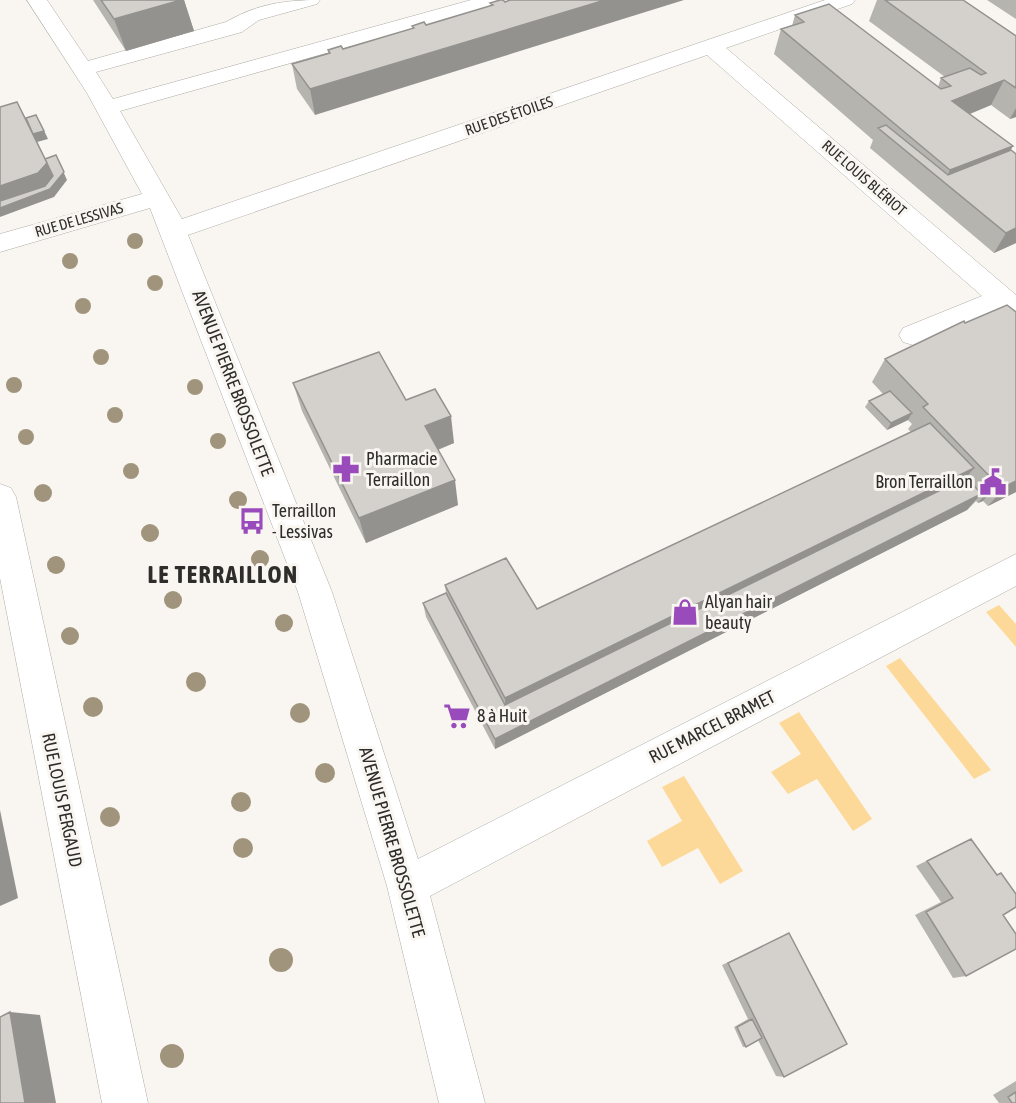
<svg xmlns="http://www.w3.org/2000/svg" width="1016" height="1103" viewBox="0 0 1016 1103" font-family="'Asap Condensed',sans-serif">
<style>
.green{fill:#fdd999}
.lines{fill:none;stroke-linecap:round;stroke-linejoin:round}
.minor-casing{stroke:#aeaca7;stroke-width:1}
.minor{fill:#fff;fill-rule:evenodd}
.tree{fill:#a1947c}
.wall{fill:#b6b4af}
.shaded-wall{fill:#94928f}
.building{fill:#d4d1cc;stroke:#94928f;stroke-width:1.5}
.labels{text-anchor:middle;stroke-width:6;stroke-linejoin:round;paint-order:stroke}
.far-street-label{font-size:15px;fill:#2e2d2b;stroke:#f9f6f1}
.street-label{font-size:18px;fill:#2e2d2b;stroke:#f9f6f1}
.poi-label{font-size:18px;fill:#2e2d2b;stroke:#f9f6f1;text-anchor:start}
.district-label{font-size:24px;font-weight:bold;letter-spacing:1.5px;fill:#2e2d2b;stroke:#f9f6f1}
</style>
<rect width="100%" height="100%" fill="#f9f6f1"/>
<path class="green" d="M999,605L1016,624V647L986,612Z
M900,658L991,770L974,779L886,666Z
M799,712L872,819L853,831L817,779L788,794L771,772L801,754L779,723Z
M684,776L743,871L720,884L698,848L662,867L647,841L682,821L662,787Z"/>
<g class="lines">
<defs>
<path id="minor" d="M27,0H47L88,61L226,22C257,4 285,0 320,0L317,4L259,20L242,32L96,72L113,99L471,0H504L501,4L120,111L182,219L825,0H855L852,4L726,48L1016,295V320L1006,317L999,311L923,342L913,345L903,342L899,335L903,328L982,296L707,55L188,235L332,592L418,859L1016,554V586L430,896L485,1103H439L387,886L298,592L150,208L0,252V234L142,194L87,93Z
M0,484L11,488L16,497L148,1103H102L0,578Z"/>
</defs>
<use href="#minor" class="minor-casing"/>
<use href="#minor" class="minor"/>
</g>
<g class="tree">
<circle cx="135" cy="241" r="8"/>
<circle cx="70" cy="261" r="8"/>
<circle cx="155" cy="283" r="8"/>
<circle cx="83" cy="306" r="8"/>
<circle cx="101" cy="357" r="8"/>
<circle cx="14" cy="385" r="8"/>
<circle cx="195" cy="387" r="8"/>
<circle cx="115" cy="415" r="8"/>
<circle cx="26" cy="437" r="8"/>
<circle cx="218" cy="441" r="8"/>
<circle cx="131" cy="471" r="8"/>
<circle cx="43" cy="493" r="9"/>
<circle cx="238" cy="500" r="9"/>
<circle cx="150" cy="533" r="9"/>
<circle cx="260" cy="559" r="9"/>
<circle cx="56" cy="565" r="9"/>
<circle cx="173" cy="600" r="9"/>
<circle cx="284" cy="623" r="9"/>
<circle cx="70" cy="636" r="9"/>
<circle cx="196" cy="682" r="10"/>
<circle cx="93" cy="707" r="10"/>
<circle cx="300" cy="713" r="10"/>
<circle cx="325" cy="773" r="10"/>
<circle cx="241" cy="802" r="10"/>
<circle cx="110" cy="817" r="10"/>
<circle cx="243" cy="848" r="10"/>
<circle cx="281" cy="960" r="12"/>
<circle cx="172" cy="1056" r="12"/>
</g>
<path class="wall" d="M93,0H184L194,31L126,51Z
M503,0L315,115L297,89L292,64L328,53V50L343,49L412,29V26L426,25L491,6L490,3Z
M877,0H963L1016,36V117L1010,119L991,105L970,114L1011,150L1016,243L994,253L870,148L873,140L774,54L781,29L792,26L795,15L938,87L941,78L945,77L869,21Z
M987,0H1016V19Z
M1016,312V492L988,506L983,501L978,503L976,501L967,510L495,749L426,617L423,603L446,593L445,585L537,609L911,432L908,429L912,424L908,420L887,430L865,407L869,401L883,394L872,382L885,359L965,323Z
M293,383L406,400L454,443L438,450L458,505L366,543L302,411Z
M959,845L966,976L953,978L915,915L941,902L916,866Z
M789,933L784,1077L776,1076L758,1040L746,1047H743L734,1027L748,1019L722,965Z
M1016,1081V1103H999L993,1095Z"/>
<path class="shaded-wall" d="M181,0H184L194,31L126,51L114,19Z
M605,0H684L315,115L310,89Z
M1004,80L991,105L940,126L952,101Z
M17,102L34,134L40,122L48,139L37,142L56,182V155L67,180L54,197L0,217V186Z
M1016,108V117L1010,119Z
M1013,146L999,171L944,182L950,170Z
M1016,228V243L994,253L1006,233Z
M912,413L908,420L887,430L891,423Z
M451,416L454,443L429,453L425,426Z
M974,468L953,494L505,716V698Z
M455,480L458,505L366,543L359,518Z
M1000,480L983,501L978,503L996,483Z
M1016,481V492L988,506L1006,486Z
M981,494L967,510L495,749V739Z
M0,810L18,898L0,906Z
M10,1012L40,1015L56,1103H25Z"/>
<path class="building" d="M101,0H181L114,19Z
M500,0H503L505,2L510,0H605L310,89L292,64L330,53L328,50L341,46L343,49L414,28L412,26L424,22L426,25L493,5L490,3Z
M885,0H963L1016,36V88L1004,80L952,101L1013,146L950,170L781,29L804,22L795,15L829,4L941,89L951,86L941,78L970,68L981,75L986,73Z
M17,102L47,163L38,173L0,186V107Z
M36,115L44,131L33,134L26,118Z
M886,125L948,175L1011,150L1016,154V228L1006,233L878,128Z
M56,155L64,172L50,189L0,208V201L45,186L53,176L45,159Z
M1007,305L1016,312V481L1006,486L1000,480L996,483L923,407L928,404L885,359L964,321L965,323Z
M379,352L406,400L435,389L451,416L425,426L455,480L359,518L293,383Z
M890,391L912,413L891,423L869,401Z
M930,423L974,468L505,698L445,585L506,558L537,609Z
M967,477L981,494L495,739L423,603L446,593L505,705Z
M971,839L997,875L1001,873L1016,894V907L1003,915L1016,934V949L966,976L926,912L953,898L927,861Z
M789,933L847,1044L784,1077L728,963Z
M10,1012L25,1103H0V1017Z
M752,1019L762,1038L746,1047L737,1027Z
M1016,1092V1103H1012L1008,1097Z"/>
<defs>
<symbol id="pharmacy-bare" viewBox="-9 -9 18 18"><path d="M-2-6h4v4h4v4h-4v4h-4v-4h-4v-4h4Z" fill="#9a4bbb" stroke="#f9f6f1" stroke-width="2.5" paint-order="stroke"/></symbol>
<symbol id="civic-bare" viewBox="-9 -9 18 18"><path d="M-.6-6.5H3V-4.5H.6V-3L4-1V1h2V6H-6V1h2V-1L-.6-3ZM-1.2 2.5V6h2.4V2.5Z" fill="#9a4bbb" stroke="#f9f6f1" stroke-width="2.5" paint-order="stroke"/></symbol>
<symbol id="bus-bare" viewBox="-9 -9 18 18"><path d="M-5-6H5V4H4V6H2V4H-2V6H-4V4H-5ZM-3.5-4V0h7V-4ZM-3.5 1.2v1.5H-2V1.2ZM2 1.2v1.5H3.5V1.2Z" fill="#9a4bbb" stroke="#f9f6f1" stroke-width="2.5" paint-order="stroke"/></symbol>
<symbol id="shop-bare" viewBox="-9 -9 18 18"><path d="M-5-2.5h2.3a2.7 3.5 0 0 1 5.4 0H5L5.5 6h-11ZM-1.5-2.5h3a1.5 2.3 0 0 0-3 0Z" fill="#9a4bbb" stroke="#f9f6f1" stroke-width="2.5" paint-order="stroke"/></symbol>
<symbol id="supermarket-bare" viewBox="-9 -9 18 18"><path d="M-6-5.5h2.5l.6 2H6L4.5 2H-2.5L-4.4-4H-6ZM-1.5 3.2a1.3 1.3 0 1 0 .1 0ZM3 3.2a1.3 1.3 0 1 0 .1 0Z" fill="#9a4bbb" stroke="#f9f6f1" stroke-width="2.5" paint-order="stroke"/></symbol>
</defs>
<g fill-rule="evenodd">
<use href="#pharmacy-bare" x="327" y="450" width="38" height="38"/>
<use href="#civic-bare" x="974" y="463" width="38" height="38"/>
<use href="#bus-bare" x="233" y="502" width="38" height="38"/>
<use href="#shop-bare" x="666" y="593" width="38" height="38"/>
<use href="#supermarket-bare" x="438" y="697" width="38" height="38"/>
</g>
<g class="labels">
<g class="far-street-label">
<text transform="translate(509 116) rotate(-19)" y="5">RUE DES ÉTOILES</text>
<text transform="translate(864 178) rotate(41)" y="5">RUE LOUIS BLÉRIOT</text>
<text transform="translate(79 220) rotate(-16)" y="5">RUE DE LESSIVAS</text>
</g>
<g class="street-label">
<text transform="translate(233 383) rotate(69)" y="6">AVENUE PIERRE BROSSOLETTE</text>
<text transform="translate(712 727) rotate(-27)" y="6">RUE MARCEL BRAMET</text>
<text transform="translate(62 800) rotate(78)" y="6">RUE LOUIS PERGAUD</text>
<text transform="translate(392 842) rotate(74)" y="6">AVENUE PIERRE BROSSOLETTE</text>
</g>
<g class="poi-label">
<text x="366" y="465">Pharmacie<tspan x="366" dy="21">Terraillon</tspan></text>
<text x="973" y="488" text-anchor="end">Bron Terraillon</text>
<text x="272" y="517">Terraillon<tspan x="272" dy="21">- Lessivas</tspan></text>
<text x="705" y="608">Alyan hair<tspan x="705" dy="21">beauty</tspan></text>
<text x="477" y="722">8 à Huit</text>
</g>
<g class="district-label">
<text x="223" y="583">LE TERRAILLON</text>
</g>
</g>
</svg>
